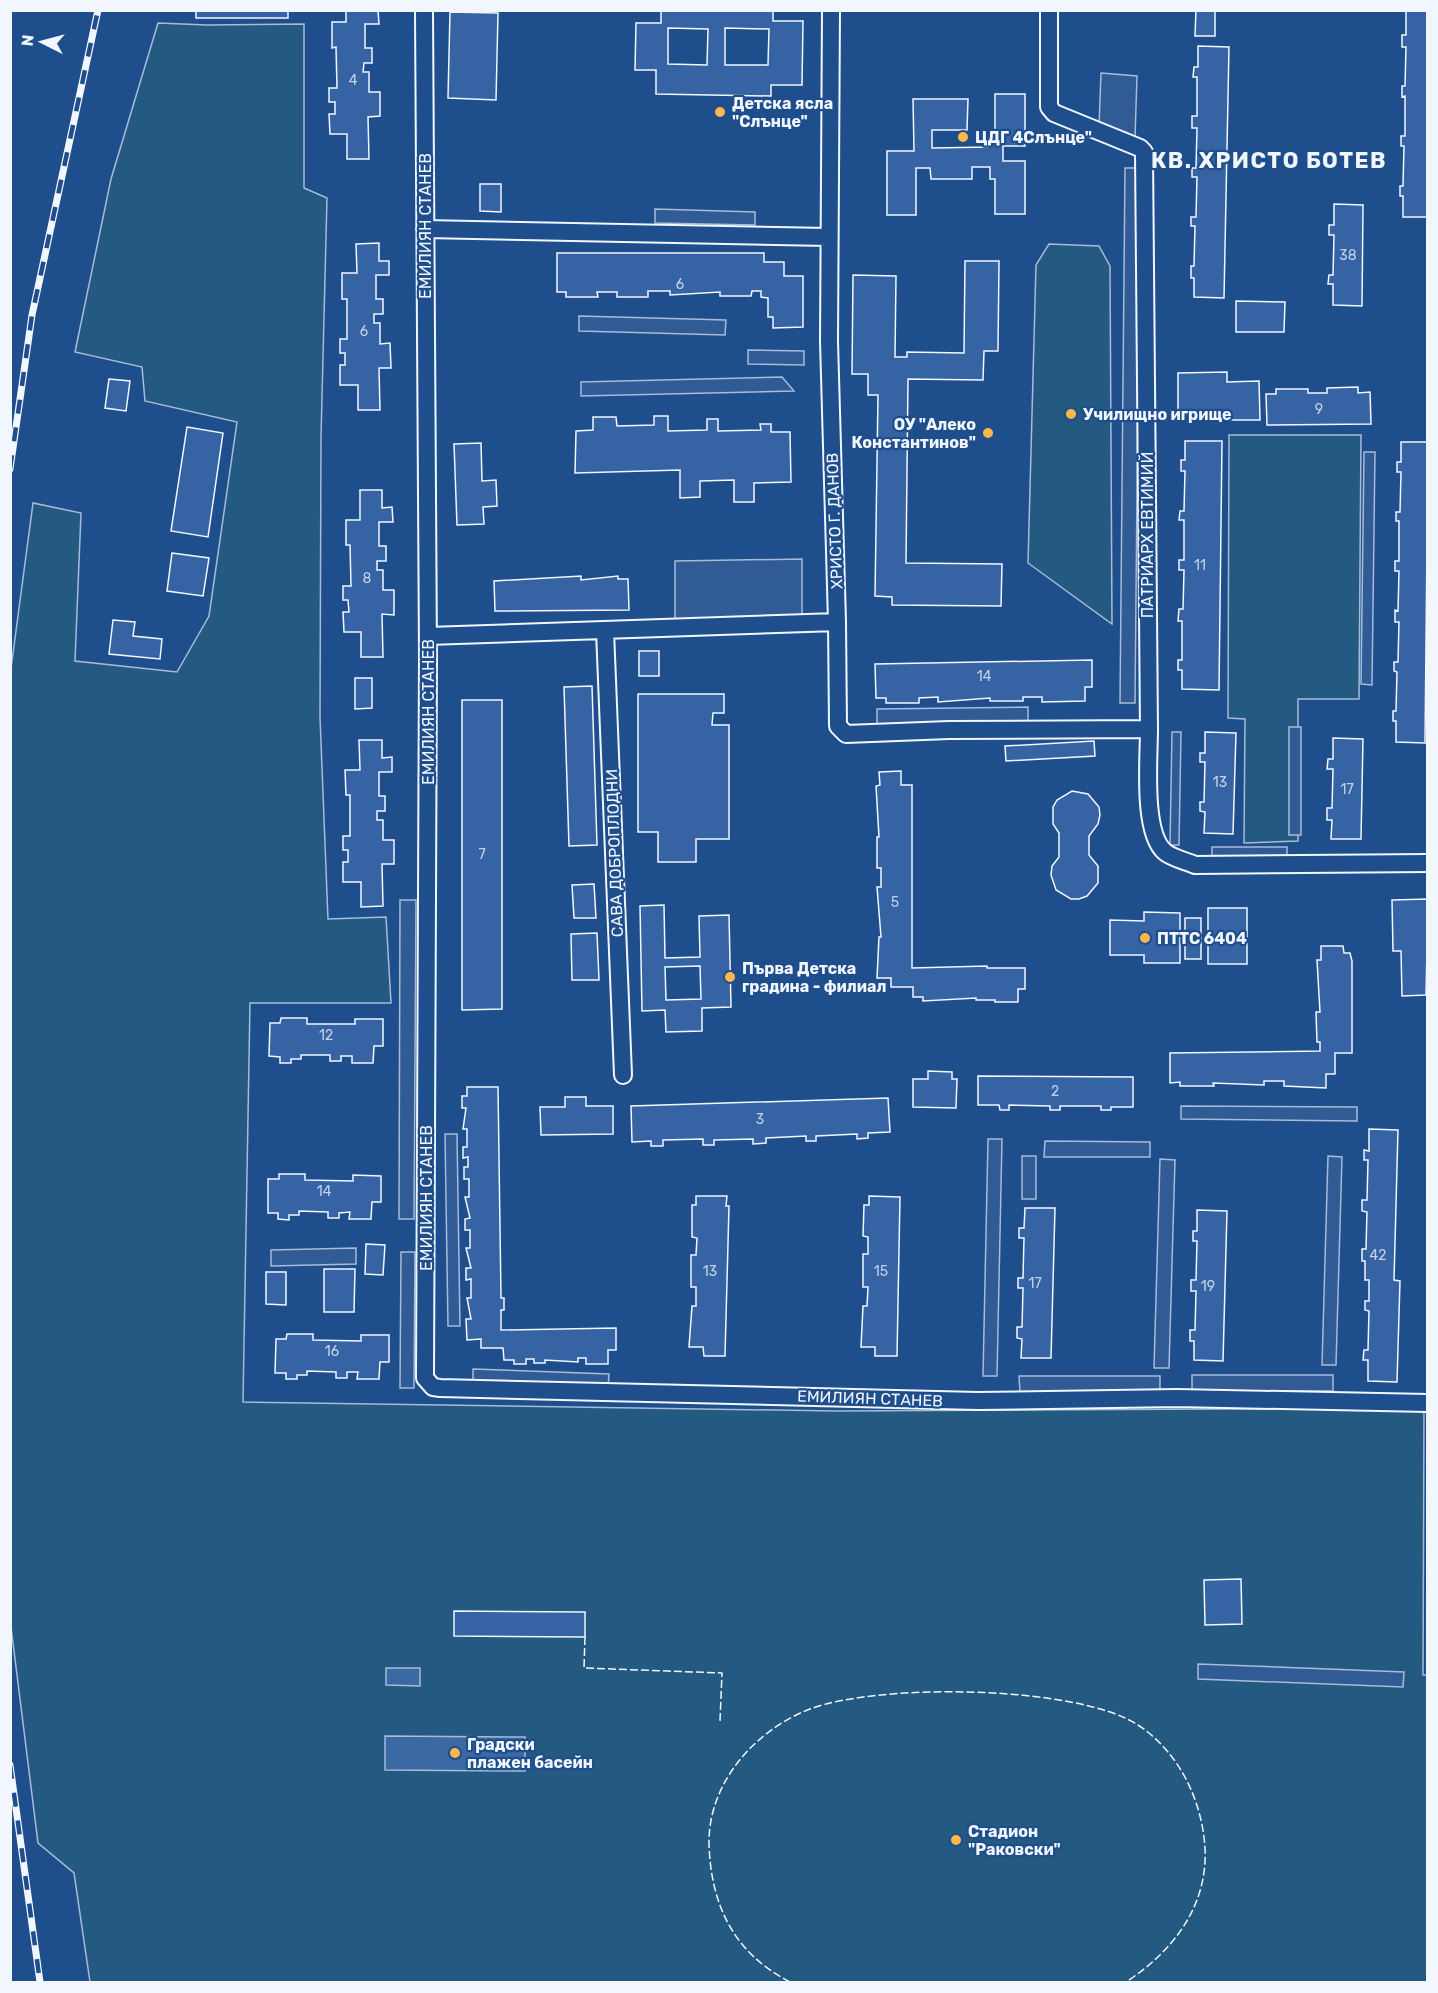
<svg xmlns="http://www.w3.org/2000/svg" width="1438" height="1993" viewBox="0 0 1438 1993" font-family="Rubik,sans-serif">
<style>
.green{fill:#245a82;stroke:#a8bbd7;stroke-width:1.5}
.parking{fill:#305b95;stroke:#a8bbd7;stroke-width:1.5}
.water{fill:#3b69a3;stroke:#a8bbd7;stroke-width:1.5}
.building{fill:#3563a3;stroke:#f2f6ff;stroke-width:1.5;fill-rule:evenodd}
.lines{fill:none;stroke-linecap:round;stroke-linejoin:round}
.minor-casing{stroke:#f2f6ff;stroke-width:20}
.minor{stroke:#1f4e8c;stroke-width:16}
.rail-casing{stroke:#f2f6ff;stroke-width:7}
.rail{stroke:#1f4e8c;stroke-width:4.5;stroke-dasharray:14;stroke-linecap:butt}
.fence{stroke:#f2f6ff;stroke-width:1.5;stroke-dasharray:8 3;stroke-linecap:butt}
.poi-dot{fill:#ffb74d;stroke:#1f4e8c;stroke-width:2}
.labels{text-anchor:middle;stroke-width:4.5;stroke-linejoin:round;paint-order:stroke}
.number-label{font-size:14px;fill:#c3d1e8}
.poi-label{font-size:16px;font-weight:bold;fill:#f2f6ff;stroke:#1f4e8c;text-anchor:start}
.street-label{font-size:16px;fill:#f2f6ff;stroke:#1f4e8c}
.district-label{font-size:22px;font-weight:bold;letter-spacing:1.5px;fill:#f2f6ff;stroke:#1f4e8c}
</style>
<rect width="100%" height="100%" fill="#1f4e8c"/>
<path class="green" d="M158,23L207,25L304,24V188L327,198L321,437L320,717L328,919L386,917L391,1003H250L243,1402L837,1411L1424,1408L1423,1675H1428L1427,1982H90L74,1873L38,1843L10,1619V676L33,503L81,513L75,661L177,672L209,616L237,422L145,401L142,367L75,352L111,179Z
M1049,244L1099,246L1110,266L1112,624L1028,563L1036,265Z
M1229,435H1361L1359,699H1298V841L1244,843L1245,719L1228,718Z"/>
<path class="parking" d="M1101,73L1137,76L1135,138L1099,127Z
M1125,168H1140L1135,703H1120Z
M655,209L755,212V225L655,223Z
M579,316L726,320L725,335L579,331Z
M748,350L804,351V365L748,364Z
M782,377L794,391L581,396V382Z
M1364,452H1375L1372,685L1361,684Z
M802,559V621L675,622V561Z
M1028,707V723L877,725V709Z
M1289,727H1301V835H1289Z
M1172,732H1181L1179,845H1170Z
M1212,847H1287V858L1212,857Z
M400,900H416L414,1219H399Z
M1181,1106L1357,1107V1121L1181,1119Z
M445,1134H457L460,1326H448Z
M988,1139H1002L997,1376H983Z
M1045,1141L1150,1142V1157H1044Z
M1022,1156H1036V1199H1022Z
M1328,1156L1342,1157L1336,1365H1322Z
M1160,1159L1175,1160L1169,1368H1154Z
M356,1248V1264L271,1266V1250Z
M401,1252H415L414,1388H400Z
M473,1369L609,1374L608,1388L473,1383Z
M1192,1375H1333V1391H1192Z
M1019,1376H1160V1392H1020Z
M1198,1664L1404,1672L1403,1687L1198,1679Z"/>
<path class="water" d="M386,1668H420V1686L386,1685Z
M385,1736L525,1737V1771L385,1770Z"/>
<path class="building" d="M196,10H288V18H196Z
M346,10H378L379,24H365V48H372V63H364L363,72H369V92H380V116L368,117L369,159H347V134H330L329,114H335V102H329V88H337L336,47L332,48V22H346Z
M661,10H773V21H803L802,85H771V96L656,94V70H635L636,23H661ZM668,28L708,29L707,65L668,64ZM725,28L769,29L768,65H725Z
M1196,10H1215V36H1195Z
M1406,10H1428V217H1403V196H1400V186H1403L1404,146H1401V136H1405V96L1402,97V86H1405L1406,47H1402V35H1406Z
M450,12L498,13L496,100L448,98Z
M1198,46L1229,47L1224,298L1194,297V278H1191V266H1194L1195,226H1191V217H1196L1197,177H1192V168H1196L1197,128H1192V116H1197V77H1193L1194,67H1198Z
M995,94H1025V146H1003V161H1025V214H995V179H990V167H972V179H931L930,168H916V215H887V151H914L913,99H968L967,130H932V148L988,147V139H995Z
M480,184H501V212L480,211Z
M1334,204L1363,205L1362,306L1333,305V284H1328L1329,275H1333L1334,235H1329V225H1334Z
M379,243V261H389V275H376V299H383V314H374V323H380V344L390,343L391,368H379L380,410H358V385H340V365H345V353H340V339H347V299H342V273H357L356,244Z
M557,253H764V262H784V276H803V327L773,328V317H768V298L761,297V291H752L751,296H720V292L670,295V291H648V297H617V292H597L598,297H566V292H557Z
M965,261H999L998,351H984L983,380L908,379L906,563L1002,564L1001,606L892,605V597L875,596L878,395H868V374H852L853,275L896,276L895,357H907V352L964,353Z
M1236,301L1285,302L1284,332H1236Z
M1227,372V382L1259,381L1260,420H1224V415H1178V373Z
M109,379L130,381L126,411L105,408Z
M1358,387V393L1370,392L1371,424L1267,425L1266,394H1276V389H1308V393H1327V388Z
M654,416H668V431L707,430V419H718V431L761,430L760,424H771V432H790L791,482L754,483V502H734V480L700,481V497L680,498V470L575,473L576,431L593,430V417H616L617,426L654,425Z
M187,427L223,433L208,537L171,531Z
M1185,441H1222L1219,690L1182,689V670H1178V660H1182V621H1178L1179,609H1183L1184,570H1179V560H1184V520H1179L1180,511H1184L1185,471H1181V460H1185Z
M1401,442H1428L1425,743L1396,742V721H1393V711H1396L1397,672L1394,671V662H1398L1399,622H1395V610L1398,611L1399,571H1395V561H1399V521H1396V512H1400L1401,472H1397V462H1401Z
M481,443L482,481L496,480L497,506L483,507L484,524L457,525L454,444Z
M360,490H382V508L392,507L393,522H379V546H386V561H377V570H383V590H394V615L382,614L383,657H361V632H344L343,612H349L348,600H343V586H351L350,545H346V520H360Z
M172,553L209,558L203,596L167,591Z
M581,576V580L618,576V579H628L629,610L495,611L494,581Z
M113,620L135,622L133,636L162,639L160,659L109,654Z
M639,651H659V676H639Z
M1092,660V687H1085V701L1042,702V697H1023V701H990V698L938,702V697L919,698V703H886V698H876L875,664Z
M355,678H372V708L355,709Z
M592,686L597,845L569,846L564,687Z
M638,694H724V713H713L712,725H729V839H696V862H658V832H638Z
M462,700H502V1009L462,1010Z
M1205,732L1236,733L1233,834L1204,833L1205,812L1200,811V802H1204L1205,762H1200V753H1205Z
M1333,738L1363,739L1361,839H1331L1332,820H1327V808H1332L1333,769H1327L1328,759H1333Z
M359,740H382V758L392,757V772H379V796H385V811H377V820H383V840H394V864H382L383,906L361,907V882H343V862H348V850H343V836H350V795H346L345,770H360Z
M1094,741L1095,756L1006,761L1005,746Z
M901,771V785H912V968L987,966V968H1025V989H1018V1002H995V1000H976V998L923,1001V997H913V987H891V978H877L879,937H881L877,887H881V868H877V837H879L876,786L880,785L879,772Z
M1072,791L1088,794L1099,807L1100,815L1098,824L1089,836V855L1098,866V883L1087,896L1079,899H1071L1056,890L1051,875L1052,866L1059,857V833L1053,824V807L1057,800Z
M594,884L596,918H574L572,885Z
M1428,899L1426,995L1402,996L1401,951H1393L1392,900Z
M664,905L665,958L700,957L699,916L729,915L731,1007L702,1008V1031L666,1032L665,1010L642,1011L640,906ZM700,966L701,999L666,1000L665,967Z
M1208,908H1247V964H1208Z
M1144,912L1180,913V963H1144V955H1110V920L1144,921Z
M1185,918H1201V959H1185Z
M597,933L599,980H572L571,934Z
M1321,946H1343L1344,953H1350L1352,961V1053H1335V1074H1326V1088L1284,1086V1081H1264V1085L1213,1083L1214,1086H1180V1082L1170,1083V1053L1320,1051V1042H1317L1316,1012H1320L1317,960H1321Z
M281,1018H307V1024H355V1019H383V1046H374L373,1063H352V1056H341V1061H330V1055H301V1059H291V1063H280V1057L269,1056L270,1023H280Z
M928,1071L952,1072V1079H957L956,1108L913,1107V1079H928Z
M978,1076L1133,1077V1107H1111V1110H1101V1106H1060V1110H1050V1106L1009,1105V1110H1000L999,1105H978Z
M467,1087H498L501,1298H504V1310H501V1330L616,1328V1350H608V1364H586V1358H578V1362L545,1360V1363H534V1359H526V1364H514V1360H504L503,1348H481V1339L467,1340L466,1319H471L467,1298H471V1279L466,1280V1268H471L466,1248H470V1230H465V1219L470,1218L465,1197H469V1179H464V1167H468V1157L463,1158V1147H467V1129H463L466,1108H462V1096H467Z
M565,1097H586V1106H613V1134L541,1135L540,1107H565Z
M888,1098L890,1132L868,1133V1138L857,1139V1134L816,1136V1141H806V1136L766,1138V1143L753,1144V1139L714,1140V1145H703V1139L663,1140V1146H651V1141L632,1142L631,1106Z
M1369,1129L1398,1130L1394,1280L1400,1281L1397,1382L1368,1381V1360H1363L1364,1350H1368L1369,1311L1365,1310V1301H1369V1280H1365V1261H1362V1249H1366L1367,1212L1362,1211V1200H1367L1368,1160H1364V1150L1369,1151Z
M279,1174H305V1180L353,1181V1175L381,1176V1202H372L371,1219H349L350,1212L339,1213V1218H328V1212L299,1211V1215H289V1220L278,1219V1213H268V1179H279Z
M696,1196H727L726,1206H729L725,1356H704L703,1347H689L692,1306H696V1287H691V1255H696L697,1238L692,1237V1205H696Z
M869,1196L900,1197L897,1356H875V1347H861L863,1306H867L868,1287H863V1254H868V1237L863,1236L864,1205H869Z
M1025,1208H1055L1051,1358H1021L1022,1339L1017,1338V1327H1022L1023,1288H1018V1278H1023L1024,1238H1019V1228H1024Z
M1197,1210L1227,1211L1223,1361L1194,1360V1341H1190V1330H1195L1196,1291H1191V1280H1196L1197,1241H1193V1231H1197Z
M366,1244L385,1245L383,1275L365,1274Z
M324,1269H355L354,1312H324Z
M266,1272H286V1305L266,1304Z
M287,1334H313V1340L361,1341V1335H389V1362H380L379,1379H357L358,1372H347V1378H336V1372L307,1371V1375H297V1379H286V1373H275L276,1339H286Z
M1241,1579L1242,1624L1205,1625L1204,1580Z
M454,1611L585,1612V1637L454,1636Z"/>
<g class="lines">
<defs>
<path id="minor" d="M424,10L428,655L425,1378L433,1387L440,1388L978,1401L1177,1398L1428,1403
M1049,10V107L1054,113L1140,148L1144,152L1149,729C1149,758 1142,833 1165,852C1172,858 1186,861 1195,865L1428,863
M425,229L829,237
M837,622L838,726L846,734L949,730L1149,729
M605,631L623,1075
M428,636L837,622L829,341L831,10"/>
</defs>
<use href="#minor" class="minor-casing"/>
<use href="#minor" class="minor"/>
<defs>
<path id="rail" d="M10,469L32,315L98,10
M10,1765L40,1982"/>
</defs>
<use href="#rail" class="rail-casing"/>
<use href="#rail" class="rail"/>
<path class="fence" d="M585,1637L584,1668L722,1673L720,1721
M790,1982C734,1953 711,1906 709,1844C708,1783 755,1730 810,1709C878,1683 1077,1685 1138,1725C1179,1752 1202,1800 1205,1848C1208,1907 1172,1952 1126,1982"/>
</g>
<g class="poi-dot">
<circle cx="720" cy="112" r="6"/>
<circle cx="963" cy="137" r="6"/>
<circle cx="1071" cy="414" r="6"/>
<circle cx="988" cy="433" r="6"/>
<circle cx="1145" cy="938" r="6"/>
<circle cx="730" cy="977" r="6"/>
<circle cx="455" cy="1753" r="6"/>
<circle cx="956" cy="1840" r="6"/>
</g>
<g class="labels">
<g class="number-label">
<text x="353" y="85">4</text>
<text x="1348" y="260">38</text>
<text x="680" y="289">6</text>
<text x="364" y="336">6</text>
<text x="1319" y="414">9</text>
<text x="1200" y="570">11</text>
<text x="367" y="583">8</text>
<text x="984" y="681">14</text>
<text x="1220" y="787">13</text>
<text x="1347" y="794">17</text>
<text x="482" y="859">7</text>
<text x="895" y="907">5</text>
<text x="326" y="1040">12</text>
<text x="1055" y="1096">2</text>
<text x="760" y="1124">3</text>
<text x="324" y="1196">14</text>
<text x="1378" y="1260">42</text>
<text x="710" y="1276">13</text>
<text x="881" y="1276">15</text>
<text x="1035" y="1288">17</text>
<text x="1208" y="1291">19</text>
<text x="332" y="1356">16</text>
</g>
<g class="poi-label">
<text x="732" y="109">Детска ясла<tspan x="732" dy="18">"Слънце"</tspan></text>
<text x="975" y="143">ЦДГ 4Слънце"</text>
<text x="1083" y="420">Училищно игрище</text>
<text x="976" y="430" text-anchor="end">ОУ "Алеко<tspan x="976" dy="18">Константинов"</tspan></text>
<text x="1157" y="944">ПТТС 6404</text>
<text x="742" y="974">Първа Детска<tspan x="742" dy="18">градина - филиал</tspan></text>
<text x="467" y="1750">Градски<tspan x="467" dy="18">плажен басейн</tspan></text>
<text x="968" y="1837">Стадион<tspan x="968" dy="18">"Раковски"</tspan></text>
</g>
<g class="street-label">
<text transform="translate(425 226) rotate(-90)" y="6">ЕМИЛИЯН СТАНЕВ</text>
<text transform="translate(834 521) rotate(-92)" y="6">ХРИСТО Г. ДАНОВ</text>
<text transform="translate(1147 535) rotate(-90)" y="6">ПАТРИАРХ ЕВТИМИЙ</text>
<text transform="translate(428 712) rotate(-90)" y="6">ЕМИЛИЯН СТАНЕВ</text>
<text transform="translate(614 853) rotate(-92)" y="6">САВА ДОБРОПЛОДНИ</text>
<text transform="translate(426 1198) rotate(-90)" y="6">ЕМИЛИЯН СТАНЕВ</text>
<text transform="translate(870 1398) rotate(2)" y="6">ЕМИЛИЯН СТАНЕВ</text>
</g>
<g class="district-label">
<text x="1269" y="168">КВ. ХРИСТО БОТЕВ</text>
</g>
</g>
<rect width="1438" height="1993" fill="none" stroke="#f2f6ff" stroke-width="24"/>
<g transform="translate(42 42) rotate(276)" stroke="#1f4e8c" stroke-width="4.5" paint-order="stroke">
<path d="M0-4.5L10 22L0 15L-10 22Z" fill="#f2f6ff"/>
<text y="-9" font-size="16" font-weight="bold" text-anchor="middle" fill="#f2f6ff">N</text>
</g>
</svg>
